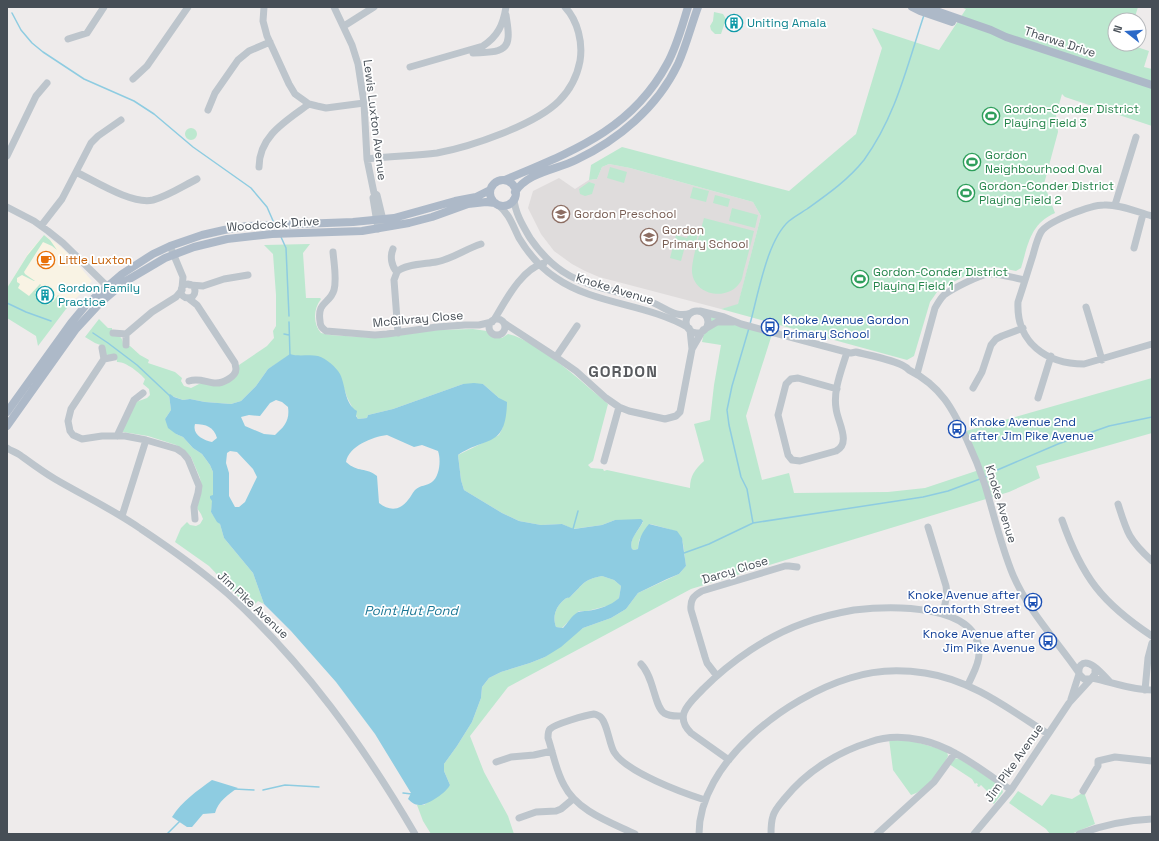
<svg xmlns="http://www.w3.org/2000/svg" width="1159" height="841" viewBox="0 0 1159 841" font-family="'Space Grotesk',sans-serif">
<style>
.commercial{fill:#f9f3e4}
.education{fill:#dfdcdc}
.green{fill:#bce8cf}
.water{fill:#8ecce1;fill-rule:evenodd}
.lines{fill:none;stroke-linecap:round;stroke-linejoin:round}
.stream{stroke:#8ecce1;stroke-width:1.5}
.minor{stroke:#bdc5cc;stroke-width:7}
.major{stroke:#adb9c8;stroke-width:8}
.labels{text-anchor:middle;stroke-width:3.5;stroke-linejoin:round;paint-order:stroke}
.culture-label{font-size:12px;fill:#0d838f;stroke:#fff;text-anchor:start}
.street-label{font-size:12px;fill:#464e56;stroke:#fff}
.leisure-label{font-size:12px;fill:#27864d;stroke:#fff;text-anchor:start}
.education-label{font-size:12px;fill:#785e54;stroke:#fff;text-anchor:start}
.food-label{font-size:12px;fill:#c56008;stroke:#fff;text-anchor:start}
.transit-label{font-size:12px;fill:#164399;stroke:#fff;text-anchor:start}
.water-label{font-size:13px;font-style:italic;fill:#1a7695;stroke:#fff}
.district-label{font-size:16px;font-weight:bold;letter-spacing:1px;fill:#595b5f;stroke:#fff}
</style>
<rect width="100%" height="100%" fill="#eeebeb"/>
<path class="commercial" d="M44,235L56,243L70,255L92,281L67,308L43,310L7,288L29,252Z"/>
<path class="education" d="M609,164L630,168L753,202L761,216L738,305L721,309L599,277L585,271L572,264L554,251L541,234L528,208L533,191L559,178L575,189L589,180L597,179L602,167Z"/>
<path class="green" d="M960,7H1138L1134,20H1115V44H1128L1149,51L1144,67L1152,69V126L1065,97L1062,94L1056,115L1058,132L1044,184L1055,213C1030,224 1028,245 1021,268L1016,271L996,267L980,268L944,287L937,292L930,302L914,356L907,360L721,309L738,304L761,216L753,202L630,168L609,164L602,167L597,179L589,180L591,165L622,147L789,191L856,134L882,48L872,28L939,50L966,9Z
M714,12L723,14L726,19L721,34H715L711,30L710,26L713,21Z
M185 134a6 6 0 1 1 12 0a6 6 0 1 1-12 0Z
M610,167L627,172L624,183L607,178Z
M589,182L595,184L592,194L585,196L580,194L579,189Z
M693,187L709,191L706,202L690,198Z
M715,195L730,199L728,207L713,203Z
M732,208L758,215L755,228L729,221Z
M704,218L754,231C751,243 748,255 745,266C743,271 743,277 741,281C729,302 694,296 692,272C691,261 701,230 704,218Z
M689,232L698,234L694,249L685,246L681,261L670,258L676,235L687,238Z
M44,235L50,240L57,250L56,253L57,250L52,246L43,242L24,272L25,274L35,281H34L22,275L17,278V282L20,284L18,288L29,296L40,284L41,285L35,293L48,305L52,301L53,302L58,295L60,297V298L65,302L66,301L71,304L66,309L38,346L36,336L7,318V288L27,256Z
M310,244L303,253L306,298H320L321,299C313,309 313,324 321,333L330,335L377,338L437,330L473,329L487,331L490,335L502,338L508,334C517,336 524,340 531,344C560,361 583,383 608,404L593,461L588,465L591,468L603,469L604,471L607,470L690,488C690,476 695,469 704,461L694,424L710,420L714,385L721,345L702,342L708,313L773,331L746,416L762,480L789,473L794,493L888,492L925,488L982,469L966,431L1152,378V433L1036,466L1040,478L1009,492L691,589L508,687L470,736L484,772L508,816L514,834H431L423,821L417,805H424L450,785L444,771V764L457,746L472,722L481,698L482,687L489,678L501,672L530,663L545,657L583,628L611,618L626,609L638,593L679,574L686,566C682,530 684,533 650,524L639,540L638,549L634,550L632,549C628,540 639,530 643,522L615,520L602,525L573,529L562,524L541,525L519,521L502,513L464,490L461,480L458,455L499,435L503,427L499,398L483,384H463L393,409L368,415L367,418L358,419L347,397L344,388L307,356H297L290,355L268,369L256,386L241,401L231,404L205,402L190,399L183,400L169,395L171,410L165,419L176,434L183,437L193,448L202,454L210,465L213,472V495L211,512L213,515L220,524L224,538L253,573L264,604L258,601L250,609L209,566L175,542L181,528L187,522L190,525L196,526L200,524L203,519L201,514L197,508L201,486L200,478L191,457L184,450L176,445L148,436L123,432L122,429L136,402L147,398L150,395L149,389L143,384L145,379C140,373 125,361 117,362L116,355L109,356L105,353L103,346L95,343L85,337L99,319L108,328H112V334C120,336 123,337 123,345L130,346L140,355L149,360L148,363L175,372L182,378L181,381L184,386L191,388L201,383L215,386L239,370V365L267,346L274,338L273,331L276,326V295L273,254L264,245Z
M602,576L614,580L621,586L619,598L611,605L587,611H579L562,628L556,627C552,616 556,606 565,599C570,596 566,600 571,596C584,584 582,580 602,576Z
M889,739L909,740L947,751L948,756C941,770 928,790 911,795L893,770Z
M953,758L960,759L1001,786L1003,792L994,804L988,798L990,794L981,785L979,787L977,786L978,784L976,783L975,784L972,779L949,764Z
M1087,790L1085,795L1095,824L1071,834H1050L1046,829L1009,803L1018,791L1042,806L1051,794L1072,799Z"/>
<path class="water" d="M290,354C299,357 309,354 318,356C327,359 336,367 340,374C346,386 344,403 357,411L356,416L358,419L367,418L368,415L393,409L463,384L474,383L483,384L499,398L507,402C506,449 486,436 458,455L461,480L464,490L502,513L519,521L541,525L562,524L574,529L602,525L615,520L641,519L643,521C640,529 628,540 632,549L634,550L638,549C639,539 642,532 649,524L677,531L682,538L686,566L679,574L667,579L638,593L626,609L611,618L583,628L561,647L545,657L530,663L501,672L489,678L482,687L481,698L472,722L457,746L444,764V771L450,785C447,792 427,806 419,805C415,805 411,802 408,799L411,793L375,734L336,682L291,631L264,604L253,573L224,538L220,524L217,522L211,512L212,501L210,498V496L213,495V472L210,465L202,454L193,448L183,437L176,434L168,428L165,419L171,410L169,395L170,394L174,397L183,400L190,399L205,402L231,404L241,401L256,386L268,369ZM276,400L282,402L288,407C290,421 284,427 275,435L264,434L245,426L241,417L249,415L260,416L270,403ZM195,424C206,424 214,427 217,438L212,442C203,440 192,435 195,424ZM387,435L414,447L422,445L438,451C441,459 440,476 432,482C427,486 420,485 415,490C412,493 411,497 408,500C400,511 389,511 379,503L377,476C366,467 358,473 346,462C349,446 372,437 387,435ZM230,451L237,452L253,469L257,477L245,502L239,507H235L229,496V473L226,463L227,453ZM602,576L614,580L621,586L619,598C610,606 600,609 587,611C584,611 581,611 578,612C571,616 568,623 563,628L556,627C552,616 556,606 565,599C570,596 567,600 571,596C584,584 582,580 602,576Z
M212,780L238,788C228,794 218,802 215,813L203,814L192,827H187L172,817C182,801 197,791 212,780Z"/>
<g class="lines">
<path class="stream" d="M12,13L21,30L32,43L43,52L84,79L134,101L154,114L193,147L251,188L267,207L274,223
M281,237L286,248L289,316
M7,303L26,312L51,321
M289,322L290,356
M750,324C758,295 767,240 789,221C795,216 801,213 807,209C828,194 848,180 864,160C896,116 907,66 924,15
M93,333L108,343L137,365L170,396
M284,334L289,335
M985,477L995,471L1058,444L1109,426L1152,417
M753,523L923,497L948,491L980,479
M573,529L578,511
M684,553L709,544L753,523L747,489L741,477L729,425L727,410L732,386L749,328
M234,789L254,790
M263,790L285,785L319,787
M403,793L412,794
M167,834L180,821"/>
<path class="minor" d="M264,7L263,21L267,36L289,84L295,94L309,104L317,106L326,108L364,103
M334,7L352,45L358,64L364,103L367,159L374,193L377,195L384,224
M344,26L374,7
M68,39L87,33L104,7
M473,53C485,52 507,55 508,38C509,31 507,23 506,15
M410,67L483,46C498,36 503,25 506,7
M133,79L147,66L188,7
M208,110L215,93L238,60L249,51L270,42
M7,156L36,96L47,83
M367,159C390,156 414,156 437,153C470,147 535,125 559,101C570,90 577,77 580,61C583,43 578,21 565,7
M259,167C259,136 286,121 309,104
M76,172C95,181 132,205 153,200C168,196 183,186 197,179
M373,198L378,229
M514,199C515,213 523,226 530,238C565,289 599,284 651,302C665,307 676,319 691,313
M498,205C509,213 513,226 519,238C528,253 541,268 556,278C595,305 646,303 689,328
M1115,205L1136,137
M7,207L34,221L48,231L63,243L111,290
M1152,216C1137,212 1120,204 1104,205C1091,205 1048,221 1041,232C1037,239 1035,248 1033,255C1028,271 1023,287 1018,302C1016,343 1047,364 1084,364L1152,344
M41,226L62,199L91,143L98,136L121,120
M170,246L183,277L182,288
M1134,248L1143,214
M393,249C390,256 391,266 397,272
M333,252C334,264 337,279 334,290C330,304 317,301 320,321C320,326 322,328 326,331L375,335L387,334L437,327L465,325H479L492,322
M181 291a7 7 0 1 1 14 0a7 7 0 1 1-14 0Z
M190,285L203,286L224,279L248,275
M188,298L197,305L235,363C235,364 236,368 236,369C236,377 222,384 214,383C205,382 199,378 189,381
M1086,307L1102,360
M700,311L724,317L741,324L850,353
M686 322a11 11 0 1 1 22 0a11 11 0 1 1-22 0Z
M489 327a8 8 0 1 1 16 0a8 8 0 1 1-16 0Z
M494,320C505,302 521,269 544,263
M504,323L556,357L576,371L606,398L619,407L629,411L665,419L676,416L680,412L681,407L692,349L690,330
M705,329L717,322H733
M113,333L126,334V345
M398,333L394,280L397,272C404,264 426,264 436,262C453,259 465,249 481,244
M126,334L152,312L176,297L182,290
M102,348L104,359L71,409L68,421L70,431L73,435L82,439L102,436H125L146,440L177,449L183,453L188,459L199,486L198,493L194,507L195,519
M692,349L703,330
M851,353L856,352C867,355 902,361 909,370C941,386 953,409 967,440C974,455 980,470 985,485C994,515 1001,546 1013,575C1029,612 1057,641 1079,673
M556,357L577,326
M104,359L114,357
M917,374L935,308C938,303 940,299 944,295C952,289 979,275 988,274C1000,273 1013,278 1025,280
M973,388L982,372L991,345L996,339L1002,336L1023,328
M837,389L798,378L791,379L786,384L778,415L788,455L792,460L800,461L836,451C852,443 837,421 836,408C833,390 842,369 847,352
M1038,398L1051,356
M117,436L134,400L143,393
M7,448C11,451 16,452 20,455C31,463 43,472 55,479C84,496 114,510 141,529C171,549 201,570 228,594C305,664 363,745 415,834
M604,461L619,407
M1118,504C1127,533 1129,540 1152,561
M122,516L146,440
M1062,520C1082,577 1102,603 1152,636
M928,527L946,586L947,594L943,614
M641,664C654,677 654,706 664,713C670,717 677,716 683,716
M1095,668V674L1091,679H1084L1079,674C1079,671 1078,668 1081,665C1089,657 1104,676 1110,682
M717,676L707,663L705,657L691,610C690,600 693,596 702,591L785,566H789L797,567
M1092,678C1112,682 1131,690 1152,690
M1145,690L1148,658L1152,643
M1071,699L1079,674
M729,760L691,733C673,715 690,703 703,689C731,661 767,636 804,623C820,617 837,613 854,610C887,606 981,602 979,654C979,665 972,675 968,685
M496,762L511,757L534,755L552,751
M1083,791L1098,766V761L1115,757L1152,761
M519,818L536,812L556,811L561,809L573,799
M635,834C610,822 577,811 564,785C556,771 553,753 548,738C548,734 548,731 550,729C555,724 586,715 594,714C596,714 597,715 599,716C607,720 609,744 614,752C626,772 683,793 705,800
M699,834C699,762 787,697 850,678C874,670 900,669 925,673C972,680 1009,709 1048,734
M771,834C771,828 771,822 773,816C775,809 780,804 785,798C806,772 837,752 870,742C886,736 904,736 921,740C954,747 983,771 1011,790
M877,834L934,782L955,753
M974,834L1011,790L1069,703L1091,679
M1079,834C1103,825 1127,820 1152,819"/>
<path class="major" d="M912,7L920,11L952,22
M925,7L991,30L1006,37L1152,85
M505,180C570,152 631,131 667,64C677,46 682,26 688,7
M490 193a13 13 0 1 1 26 0a13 13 0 1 1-26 0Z
M515,192C528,172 556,170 576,160C618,140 657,108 678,64C686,46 691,26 698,7
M7,412L71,323L86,305L122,274L153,254L170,246L202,235L224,230L247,226L353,222L394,218L455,201L476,197L490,190
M7,426L76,329L100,303L126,281L165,258L194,247L227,239L272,234L362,231L409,223L432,217L468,204L486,202L495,203"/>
</g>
<defs>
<symbol id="building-ring" viewBox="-11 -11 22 22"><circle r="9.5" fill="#fff" stroke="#0f9aa8" stroke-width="1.5"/><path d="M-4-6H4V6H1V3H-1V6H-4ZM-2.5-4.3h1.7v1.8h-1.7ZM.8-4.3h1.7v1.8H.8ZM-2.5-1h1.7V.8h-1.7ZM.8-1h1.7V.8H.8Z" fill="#0f9aa8"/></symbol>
<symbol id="stadium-ring" viewBox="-11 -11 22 22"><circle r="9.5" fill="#fff" stroke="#2e9e5b" stroke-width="1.5"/><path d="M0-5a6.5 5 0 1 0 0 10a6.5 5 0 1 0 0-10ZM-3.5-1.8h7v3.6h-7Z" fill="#2e9e5b"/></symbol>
<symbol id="school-ring" viewBox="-11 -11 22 22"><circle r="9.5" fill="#fff" stroke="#8d6e63" stroke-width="1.5"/><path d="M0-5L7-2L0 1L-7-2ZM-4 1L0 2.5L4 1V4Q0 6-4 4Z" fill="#8d6e63"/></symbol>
<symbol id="cafe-ring" viewBox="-11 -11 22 22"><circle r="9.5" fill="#fff" stroke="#e8710a" stroke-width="1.5"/><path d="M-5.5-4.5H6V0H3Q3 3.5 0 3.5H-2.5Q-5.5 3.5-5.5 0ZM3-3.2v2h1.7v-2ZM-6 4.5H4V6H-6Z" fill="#e8710a"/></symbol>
<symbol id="bus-ring" viewBox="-11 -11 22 22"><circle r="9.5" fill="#fff" stroke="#1a4fb4" stroke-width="1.5"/><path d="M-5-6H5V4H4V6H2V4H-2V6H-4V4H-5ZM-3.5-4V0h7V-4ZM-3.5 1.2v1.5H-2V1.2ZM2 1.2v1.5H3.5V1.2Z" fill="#1a4fb4"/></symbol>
</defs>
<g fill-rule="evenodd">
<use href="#building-ring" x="724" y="13" width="20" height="20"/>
<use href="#stadium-ring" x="981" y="106" width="20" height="20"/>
<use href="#stadium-ring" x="962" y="152" width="20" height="20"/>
<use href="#stadium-ring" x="956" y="183" width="20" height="20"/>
<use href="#school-ring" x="551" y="204" width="20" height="20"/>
<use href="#school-ring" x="639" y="227" width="20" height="20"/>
<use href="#cafe-ring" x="36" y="250" width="20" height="20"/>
<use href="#stadium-ring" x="850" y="269" width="20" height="20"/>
<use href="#building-ring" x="35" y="285" width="20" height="20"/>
<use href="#bus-ring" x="760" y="317" width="20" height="20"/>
<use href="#bus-ring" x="947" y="419" width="20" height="20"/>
<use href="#bus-ring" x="1023" y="592" width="20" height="20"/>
<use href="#bus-ring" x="1038" y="631" width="20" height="20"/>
</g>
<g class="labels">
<g class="culture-label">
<text x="747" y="27">Uniting Amala</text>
<text x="58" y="292">Gordon Family<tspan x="58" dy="14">Practice</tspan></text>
</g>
<g class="street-label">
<text transform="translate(1060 42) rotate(18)" y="4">Tharwa Drive</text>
<text transform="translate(375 120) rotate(83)" y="4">Lewis Luxton Avenue</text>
<text transform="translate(273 224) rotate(-4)" y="4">Woodcock Drive</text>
<text transform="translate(615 289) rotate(17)" y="4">Knoke Avenue</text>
<text transform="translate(418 319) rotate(-5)" y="4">McGilvray Close</text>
<text transform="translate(1001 504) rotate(73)" y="4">Knoke Avenue</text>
<text transform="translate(735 570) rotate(-17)" y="4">Darcy Close</text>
<text transform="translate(253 605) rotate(43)" y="4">Jim Pike Avenue</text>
<text transform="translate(1014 763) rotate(-55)" y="4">Jim Pike Avenue</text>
</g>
<g class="leisure-label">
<text x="1004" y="113">Gordon-Conder District<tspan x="1004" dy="14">Playing Field 3</tspan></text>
<text x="985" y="159">Gordon<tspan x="985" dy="14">Neighbourhood Oval</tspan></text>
<text x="979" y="190">Gordon-Conder District<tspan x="979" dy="14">Playing Field 2</tspan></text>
<text x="873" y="276">Gordon-Conder District<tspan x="873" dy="14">Playing Field 1</tspan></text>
</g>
<g class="education-label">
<text x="574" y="218">Gordon Preschool</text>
<text x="662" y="234">Gordon<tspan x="662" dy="14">Primary School</tspan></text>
</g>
<g class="food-label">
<text x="59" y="264">Little Luxton</text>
</g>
<g class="transit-label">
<text x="783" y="324">Knoke Avenue Gordon<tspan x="783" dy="14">Primary School</tspan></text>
<text x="970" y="426">Knoke Avenue 2nd<tspan x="970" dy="14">after Jim Pike Avenue</tspan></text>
<text x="1020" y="599" text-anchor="end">Knoke Avenue after<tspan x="1020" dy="14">Cornforth Street</tspan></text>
<text x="1035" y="638" text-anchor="end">Knoke Avenue after<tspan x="1035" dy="14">Jim Pike Avenue</tspan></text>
</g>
<g class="water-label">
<text x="411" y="615">Point Hut Pond</text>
</g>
<g class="district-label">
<text x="623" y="377">GORDON</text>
</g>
</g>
<rect width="1159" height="841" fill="none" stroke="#464e56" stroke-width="16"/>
<g transform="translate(1127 32) rotate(287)"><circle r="19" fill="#ffffff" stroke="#b5b8bb"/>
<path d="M0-3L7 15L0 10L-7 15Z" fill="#2b69c8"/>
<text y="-6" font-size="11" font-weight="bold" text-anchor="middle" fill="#464e56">N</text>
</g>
</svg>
